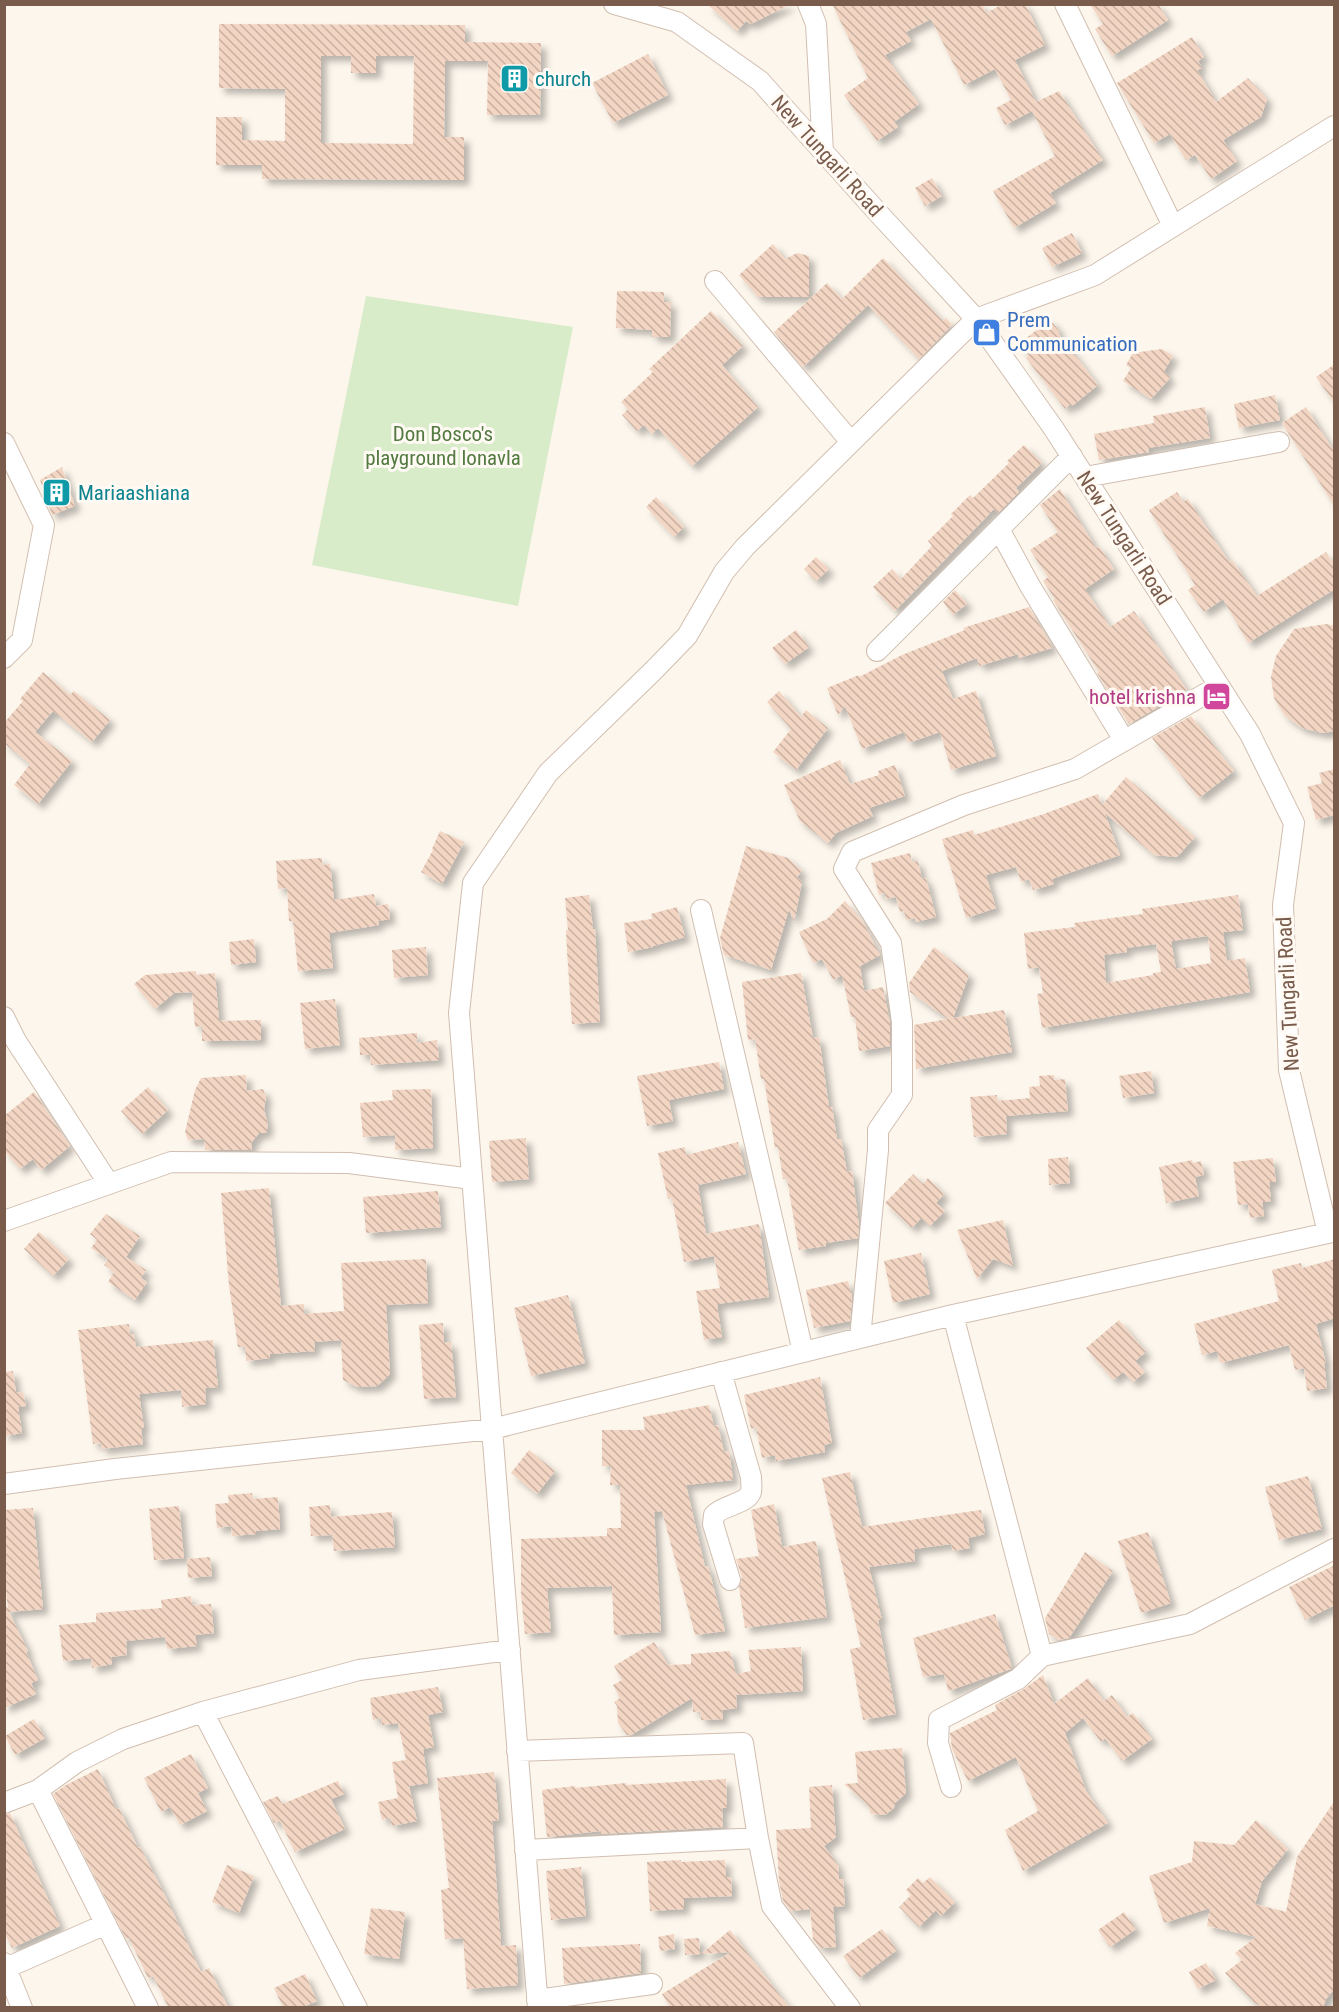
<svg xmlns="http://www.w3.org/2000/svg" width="1339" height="2012" viewBox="0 0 1339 2012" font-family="'Roboto Condensed',sans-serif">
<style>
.park{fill:#d8ecc9}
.building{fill:url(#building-back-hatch);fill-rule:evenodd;filter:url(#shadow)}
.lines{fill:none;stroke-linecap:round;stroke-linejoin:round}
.minor-casing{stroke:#d1beb0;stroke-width:22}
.minor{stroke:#fff;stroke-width:20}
.labels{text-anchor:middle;stroke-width:6;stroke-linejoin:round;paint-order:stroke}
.culture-label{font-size:21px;fill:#0d838f;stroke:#fffaf3;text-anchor:start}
.street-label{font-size:21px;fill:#7a5c4d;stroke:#fffaf3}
.shop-label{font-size:21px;fill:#366cbe;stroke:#fffaf3;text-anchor:start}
.park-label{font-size:21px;fill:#537a41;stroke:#fffaf3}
.hotel-label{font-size:21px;fill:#b23c85;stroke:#fffaf3;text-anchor:end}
</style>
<defs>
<pattern id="building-back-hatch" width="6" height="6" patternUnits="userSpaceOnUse" patternTransform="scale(1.5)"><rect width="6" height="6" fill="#f3d5c3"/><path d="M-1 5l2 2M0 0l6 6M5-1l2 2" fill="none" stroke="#cab0a1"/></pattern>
<filter id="shadow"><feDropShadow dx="5.5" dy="5.5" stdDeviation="3" flood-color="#0004"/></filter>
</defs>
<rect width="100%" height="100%" fill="#fdf6ec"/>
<path class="park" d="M366,296L573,327L518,606L312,565Z"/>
<path class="building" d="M707,4H791L751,24L746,21L737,31Z
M832,4H982L986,13L1003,4H1025L1045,45L1015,60L1036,102L1059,91L1103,160L1050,193L1056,203L1014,228L993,191L1055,156L1032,111L1005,125L996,108L1011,100L995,69L964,85L931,19L906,32L911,41L885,55L919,104L894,122L898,127L877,141L844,95L868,78Z
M1090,4H1158L1168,20L1112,56L1095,29L1103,24Z
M219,24L465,25V42L541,43L540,115H487L488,61H445L444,137H464V180L262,179V165H216V117H242V140L285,141V89L219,88ZM321,56H351V73H376V56H414L413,144L321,143Z
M1192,37L1204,57L1198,61L1202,68L1197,70L1216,102L1248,78L1267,99L1261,117L1223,140L1237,161L1211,179L1195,155L1186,160L1170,134L1154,143L1117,83Z
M648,54L668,95L613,123L592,83Z
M932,178L942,196L925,206L915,188Z
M1072,233L1082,253L1052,267L1042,248Z
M773,244L785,259L797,253L809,256V297H758L739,275Z
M883,258L943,321L946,318L952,325L919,359L868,305L803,367L774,332L827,283L842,299Z
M617,291L664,292V302H671L670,337H652V330L616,328Z
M711,311L743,346L722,365L758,407L692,466L658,428L652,434L644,425L637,431L622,415L628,409L621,402L653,372L649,369Z
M1050,319L1060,332L1058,333L1098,385L1072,406L1070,404L1065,409L1026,358L1029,356L1019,344Z
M1162,349L1173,356L1164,371L1170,378L1151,399L1123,381L1131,368L1126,365L1133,353Z
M1335,364V404L1316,377Z
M1275,395L1280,420L1239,428L1234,404Z
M1205,407L1210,438L1148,448L1149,452L1099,460L1094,434L1154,423L1153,416Z
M1306,407L1335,453V507L1282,423Z
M1024,445L1042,463L1016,488L1019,492L998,513L994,509L895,611L873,587L892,569L901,579L932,546L928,541L953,516L951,514L970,495L973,498L1009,463L1007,461Z
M62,467L75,506L52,515L40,480Z
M1060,489L1096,548L1099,546L1114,569L1085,589L1110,627L1134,611L1187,690L1129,724L1097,673L1099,672L1053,600L1055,599L1043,581L1048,577L1030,550L1058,532L1040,505Z
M1177,492L1183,502L1188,499L1229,562L1232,560L1257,596L1326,552L1335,566V589L1248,643L1223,599L1204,612L1188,590L1195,585L1149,510Z
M656,497L684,527L674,537L646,507Z
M816,557L829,569L816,581L804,569Z
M955,590L967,604L953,615L943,602Z
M1029,607L1049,641L1052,648L1019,658L1018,654L979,666L977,658L942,671L953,699L976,691L996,756L951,770L940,732L908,743L904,732L862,749L845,706L838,715L827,688L859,675V677L902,655L965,630L963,628Z
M1326,624L1335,626V731L1323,733L1302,728L1285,716L1274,698L1271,677L1276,656L1294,629Z
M796,630L809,647L785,664L772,648Z
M43,672L70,695L74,691L110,720L92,742L53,711L35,732L72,761L38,804L14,785L30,764L4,743V723L23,701L20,699Z
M779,691L801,717L806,710L828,728L796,770L773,752L791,729L767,702Z
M1191,716L1234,771L1199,798L1152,738Z
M840,760L850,784L879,775L878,771L895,765L905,796L869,808L873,816L836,833L828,843L800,821L784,785Z
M1335,769V815L1316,820L1307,787L1322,783L1319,773Z
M1126,777L1195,837L1177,857L1154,855L1105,813L1120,855L1052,879L1054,884L1033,890L1029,879L1021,882L1016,867L986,875L996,908L966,918L942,839L973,830L974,835L1041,815L1098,794L1102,805Z
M440,831L464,842L442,884L421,872L433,850L432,849Z
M746,846L788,858L802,871L797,877L802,882L794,922L789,909L771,970L724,955L720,938Z
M910,853L912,862L918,861L922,879L926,878L936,917L916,922L915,918L906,920L904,911L900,912L896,897L886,899L885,893L879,895L871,863Z
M322,858V865L330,864L334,900L374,894L376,906L388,904L390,919L378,921L379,925L329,933L333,968L298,971L293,921H289L287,888L278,889L276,861Z
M589,895L593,929H595L600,1022L572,1024L567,951L566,930H568L565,898Z
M1238,895L1243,930L1223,932L1227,961L1245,958L1250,992L1042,1028L1037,994L1043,993L1039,967L1028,969L1024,933L1075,927L1074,923L1143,914L1142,909ZM1208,936L1211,963L1176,969L1171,941ZM1156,944L1161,972L1153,973V975L1106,983L1104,955L1127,952L1126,948Z
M845,901L863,922L880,955L860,966L864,991L883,987L890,1023V1046L859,1051L855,1017H851L842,975L833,980L822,959L813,963L799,932L827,919Z
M677,907L685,937L653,946V947L628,952L624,923L652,919L651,914Z
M254,939L256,962L231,965L229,942Z
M426,947L428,975L394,978L392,950Z
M934,947L969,975L953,1018L1004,1010L1012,1052L916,1069L914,1025L948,1019L910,992L909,983Z
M196,971V975L215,973L219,1021L261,1020V1040L202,1041V1026L195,1027L192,992L174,993L155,1009L134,984L145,975Z
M801,973L813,1038L819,1037L829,1107H832L837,1139H841L847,1172L852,1171L859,1226L858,1238L826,1243V1246L799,1250L787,1179H783L778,1147L775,1148L764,1079H761L755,1039L748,1040L742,982Z
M335,999L340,1045L305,1049L300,1003Z
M417,1033V1043L437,1040L439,1060L371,1065L370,1055H360L359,1038Z
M719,1062L724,1089L669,1100L673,1121L647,1126L637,1076Z
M1151,1071L1154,1093L1123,1098L1119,1076Z
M246,1075L247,1091L263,1089L266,1097L264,1109L268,1125L266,1133H259L251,1143L252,1150H205L204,1139L188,1140L185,1132L195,1090L201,1078Z
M1054,1075V1080L1065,1079L1068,1111L1006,1116L1007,1134L974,1137L970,1097L997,1095V1101L1030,1098L1029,1087L1040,1086L1039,1076Z
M148,1087L168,1110L142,1134L121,1111Z
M431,1089L433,1148L395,1150V1135L363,1137L360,1103L393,1100L392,1090Z
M34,1092L70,1146L41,1170L33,1159L20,1169L4,1150V1116Z
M526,1138L529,1179L492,1182L489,1141Z
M738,1142L746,1174L698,1185L706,1234L759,1224L769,1297L717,1304L722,1337L704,1340L696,1291L720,1288L714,1256L684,1262L672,1198L668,1199L658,1153L685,1147L686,1155Z
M1068,1157L1070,1183L1049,1185L1048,1159Z
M1273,1158L1276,1182H1269L1271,1201L1262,1202L1264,1216L1250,1218L1248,1204L1238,1205L1233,1162Z
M1192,1160L1193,1163L1201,1161L1204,1175L1195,1177L1199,1196L1166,1203L1159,1167Z
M913,1174L923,1184L928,1178L944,1194L936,1203L945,1211L930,1226L921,1218L912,1228L885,1203Z
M269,1188L281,1306L304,1304V1314L344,1311L341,1263L426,1259L428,1303L386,1305L390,1374L377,1386L357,1387L343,1380L341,1340L314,1342L315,1351L270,1354V1358L246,1361L245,1347H238L229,1285L221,1193Z
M438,1191L441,1227L366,1233L363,1197Z
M106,1214L140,1236L126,1257L146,1270L141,1278L147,1282L135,1300L108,1282L114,1272L104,1265L108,1259L91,1248L97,1240L90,1234Z
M1003,1220L1013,1266L993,1259L977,1279L957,1230Z
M39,1232L69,1259L53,1276L24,1249Z
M921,1253L930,1294L893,1303L884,1261Z
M1335,1259V1318L1316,1324L1326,1363H1324L1327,1388L1307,1391L1304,1368L1295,1370L1289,1345L1220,1363L1217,1351L1202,1355L1194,1324L1279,1301L1272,1270L1301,1263L1302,1268Z
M848,1281L852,1297L850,1321L814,1328L806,1290Z
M568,1295L585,1363L531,1376L514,1308Z
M1119,1320L1146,1352L1135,1361L1145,1372L1133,1382L1123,1372L1113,1380L1086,1348Z
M443,1323L444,1343L451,1342L456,1397L424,1399L419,1325Z
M129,1324L130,1334H134L136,1347L213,1340L218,1387L205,1388L206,1404L182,1407L181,1390L139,1394L144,1428H141L143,1444L102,1449L101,1443L93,1444L78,1330Z
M13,1371L16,1393L23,1392L26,1406L18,1407L22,1433L4,1436V1372Z
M820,1377L832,1443L824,1445L825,1452L776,1461L775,1455L762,1458L756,1427L751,1429L744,1395Z
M709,1405L714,1426L718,1425L724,1452L729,1451L733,1480L686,1485L705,1567L708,1566L725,1631L695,1635L662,1511L654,1512L661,1632L614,1635L612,1586L547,1588L551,1632L525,1634L521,1594V1539L607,1536V1528H621L620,1485H610L611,1466H602V1430H645L643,1417Z
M529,1450L555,1471L537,1494L511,1473Z
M850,1472L862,1527L981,1510L985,1534L968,1538L970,1548L953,1551L951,1544L914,1549L915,1561L869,1567L882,1620H878L896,1714L863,1720L850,1649L861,1647L822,1478Z
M1308,1476L1322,1529L1279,1540L1265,1487Z
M252,1493L253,1499L278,1497L280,1529L256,1531V1534L232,1536L231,1526L217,1528L215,1504L229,1503L228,1495Z
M774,1504L782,1547L816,1541L827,1617L745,1628L739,1587L742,1577L736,1559L759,1556L751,1510Z
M330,1505L331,1517L392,1512L395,1547L334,1551L332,1535L311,1536L309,1507Z
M179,1506L184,1558L154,1560L149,1509Z
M33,1508L43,1609L9,1612L28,1651L26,1652L38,1680L31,1683L36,1694L4,1708V1602L8,1609L4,1576V1510Z
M1148,1532L1171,1603L1141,1613L1118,1541Z
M1085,1552L1113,1571L1069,1638L1059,1640L1049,1634L1045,1618Z
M210,1557L212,1576L188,1578L187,1559Z
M1335,1565V1605L1305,1620L1289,1587Z
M191,1596L192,1605L211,1604L214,1633L195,1635L197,1646L167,1649L165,1637L126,1641L127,1655L111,1657L112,1664L92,1668L91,1658L63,1661L59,1625L96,1622V1613L162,1608L161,1600Z
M995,1614L1012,1668L1011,1669L948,1691L944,1674L923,1677L913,1638Z
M654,1642L668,1665L691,1664V1654L730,1651L736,1674L751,1671L748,1650L801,1647L803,1691L736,1695L737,1708L722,1710L723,1719L701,1720L700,1711L693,1712L692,1698L631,1735H627L618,1723L617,1706L614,1702L620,1698L613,1685L622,1680L614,1666Z
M1043,1675L1054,1704L1088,1678L1104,1701L1112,1695L1127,1717L1133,1713L1152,1739L1122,1761L1105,1738L1101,1742L1083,1718L1065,1733L1086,1791L1108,1823L1023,1871L1005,1830L1038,1811L1016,1757L968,1781L952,1749L950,1733L997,1710L995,1705L1024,1689Z
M438,1687L443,1712L428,1715L434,1747L423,1749L428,1783L409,1786L417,1821L392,1826L390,1818L382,1820L378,1802L398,1798L392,1762L406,1760L398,1723L382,1725L381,1718L373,1720L370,1698Z
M34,1719L45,1738L15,1755L5,1736Z
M902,1748L906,1793L895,1803L894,1808L885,1815L871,1814L868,1805L844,1784L858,1783L855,1752Z
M191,1754L208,1788L198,1793L207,1811L180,1825L170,1807L161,1812L144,1778Z
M98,1769L116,1809L119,1808L138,1848L140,1847L161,1887L201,1972L209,1968L228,2007H168L153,1976L148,1978L129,1938L126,1939L53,1794L66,1785Z
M494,1772L499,1820L492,1821L501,1946L516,1945L518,1985L467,1989L463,1938L445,1939L441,1890L449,1888L437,1778Z
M726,1779L727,1808H722L723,1827L601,1834V1831L547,1837L542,1790L575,1786V1788L626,1783V1785Z
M338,1781L344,1794L331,1799L345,1829L295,1852L280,1821L274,1823L263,1802L278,1796L282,1804Z
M832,1785L836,1837L824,1846L838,1865L839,1879H843L845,1906L833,1907L836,1947L820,1948L813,1939L810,1909L791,1911L783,1901L779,1881L776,1830L811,1828L809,1787Z
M1335,1800V1988L1326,1999L1323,2007H1262L1255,2003L1225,1973L1242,1960L1235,1953L1256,1937L1207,1926L1210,1908L1164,1923L1149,1876L1192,1862L1194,1841L1234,1845L1256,1820L1288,1849L1262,1881L1255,1904L1286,1912L1297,1857Z
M10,1813L60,1926L12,1948L4,1932V1815Z
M681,1860V1862L725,1860L726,1877H731L732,1896L684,1898V1909L650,1911L647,1862Z
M227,1865L254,1876L239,1913L212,1902Z
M581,1867L586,1916L551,1920L546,1871Z
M930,1877L955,1902L941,1916L936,1910L919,1927L899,1907L911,1895L906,1890L918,1878L923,1883Z
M371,1908L405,1912L399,1959L364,1954Z
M1124,1912L1136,1929L1110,1947L1098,1930Z
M882,1929L897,1950L859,1978L843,1956Z
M730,1930L789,2007H670L662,1994L731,1952L701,1954Z
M674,1934L675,1949L660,1951L658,1937Z
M699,1938L700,1954L685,1955L684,1939Z
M640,1944L641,1973L564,1984L562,1948Z
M1206,1963L1216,1980L1198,1989L1189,1972Z
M305,1974L317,2001L303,2007H283L274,1988Z"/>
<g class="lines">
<defs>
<path id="minor" d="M614,4L677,22L760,81L880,215L976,319L1054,429L1250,734L1294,823L1283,905L1289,1070L1328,1233L1334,1232
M808,4L816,24L823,152
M1065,4L1173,226
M715,281L851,442
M4,443L44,525L22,640L4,658
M1085,477L1279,442
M999,529L1030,586L1124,740
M877,651L1072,456
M701,910L803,1352
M4,1017L16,1041L109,1184
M4,1221L171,1162L349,1163L472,1179
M953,1315L1042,1656L1190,1624L1334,1549
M860,1338L878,1150V1130L902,1095V1022L891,943L844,869L852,852L964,805L1075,769L1219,686
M721,1372L751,1477C751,1482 752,1488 751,1492C747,1504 723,1505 714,1515L713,1524L730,1580
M4,1484L115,1469L492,1429L953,1315L1328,1233
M203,1712L357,2008
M517,1751L743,1743L758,1838L772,1906L850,2008
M951,1787L938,1743L939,1720L1018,1679L1042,1656
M38,1790L148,2008
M4,1803L38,1790L77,1762L123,1739L203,1712L359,1670L510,1650
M525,1850L758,1838
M4,1963L22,2008
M6,1968L106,1924
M537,2000L652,1984
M538,2008L459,1013L473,883L548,773L653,671L687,636L724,572L745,547L976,319L1095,275L1334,126"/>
</defs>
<use href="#minor" class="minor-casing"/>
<use href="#minor" class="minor"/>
</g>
<defs>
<symbol id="building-square" viewBox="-11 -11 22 22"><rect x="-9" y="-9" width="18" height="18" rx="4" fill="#0f9aa8" stroke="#fffaf3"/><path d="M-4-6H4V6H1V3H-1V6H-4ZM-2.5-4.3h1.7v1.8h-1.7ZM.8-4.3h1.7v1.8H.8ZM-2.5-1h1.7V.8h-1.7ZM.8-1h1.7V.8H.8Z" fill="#fff"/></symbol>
<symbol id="shop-square" viewBox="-11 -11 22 22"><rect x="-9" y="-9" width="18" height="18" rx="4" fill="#3f7fe0" stroke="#fffaf3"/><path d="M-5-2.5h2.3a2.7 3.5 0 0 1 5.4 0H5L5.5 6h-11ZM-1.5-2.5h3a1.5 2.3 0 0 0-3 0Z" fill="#fff"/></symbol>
<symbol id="hotel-square" viewBox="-11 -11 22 22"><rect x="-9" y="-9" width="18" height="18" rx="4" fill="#d1479c" stroke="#fffaf3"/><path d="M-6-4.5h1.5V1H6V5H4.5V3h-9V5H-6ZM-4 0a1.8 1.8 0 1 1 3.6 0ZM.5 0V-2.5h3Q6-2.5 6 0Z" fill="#fff"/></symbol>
</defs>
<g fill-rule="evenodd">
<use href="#building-square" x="498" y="62" width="33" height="33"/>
<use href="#shop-square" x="970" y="316" width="33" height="33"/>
<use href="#building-square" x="40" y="476" width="33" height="33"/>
<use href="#hotel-square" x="1200" y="680" width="33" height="33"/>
</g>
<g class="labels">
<g class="culture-label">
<text x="535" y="86">church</text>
<text x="78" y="500">Mariaashiana</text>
</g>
<g class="street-label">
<text transform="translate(827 156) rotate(48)" y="7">New Tungarli Road</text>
<text transform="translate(1124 538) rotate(57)" y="7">New Tungarli Road</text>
<text transform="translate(1288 994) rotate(-93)" y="7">New Tungarli Road</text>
</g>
<g class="shop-label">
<text x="1007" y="327">Prem<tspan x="1007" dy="24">Communication</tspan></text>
</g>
<g class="park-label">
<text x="443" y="441">Don Bosco's<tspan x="443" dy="24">playground lonavla</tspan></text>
</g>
<g class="hotel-label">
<text x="1196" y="704">hotel krishna</text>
</g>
</g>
<rect width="1339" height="2012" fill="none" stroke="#7a5c4d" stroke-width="12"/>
</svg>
